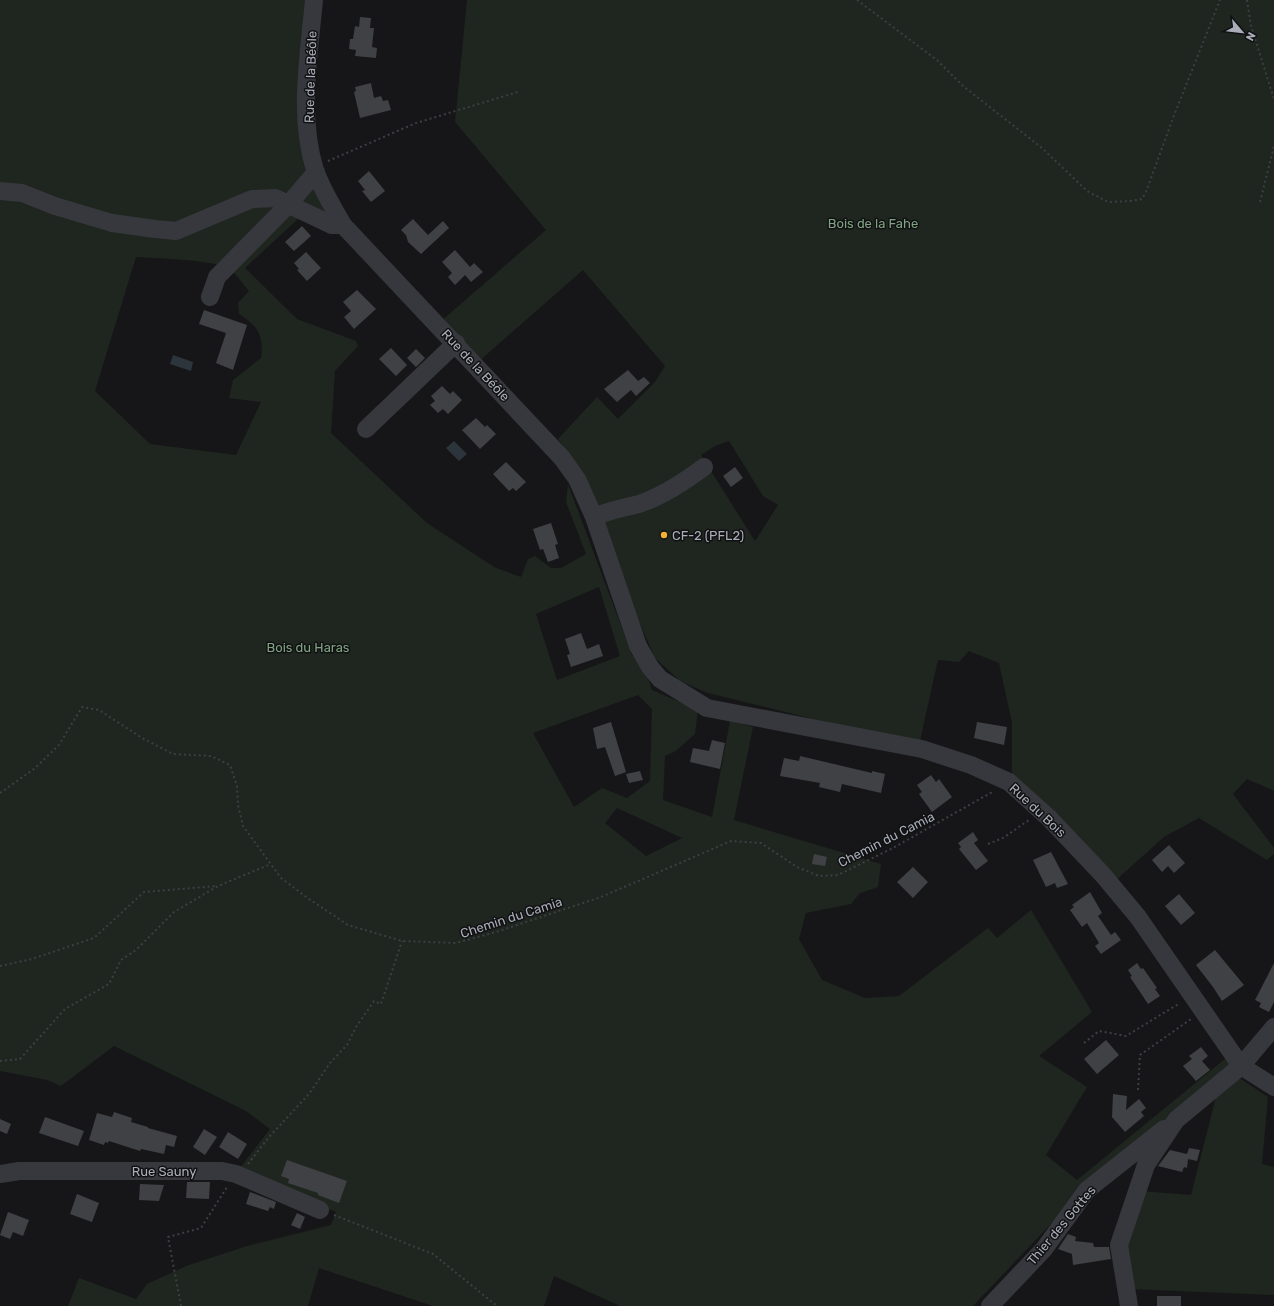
<svg xmlns="http://www.w3.org/2000/svg" width="1274" height="1306" viewBox="0 0 1274 1306" font-family="Rubik,sans-serif">
<style>
.green{fill:#1e261f;fill-rule:evenodd}
.water{fill:#2c353c}
.building{fill:#404145}
.lines{fill:none;stroke-linecap:round;stroke-linejoin:round}
.path{stroke:#3d3f44;stroke-width:2;stroke-dasharray:2 3;stroke-linecap:butt}
.minor{stroke:#37383d;stroke-width:18}
.poi-dot{fill:#f2b134;stroke:#111113;stroke-width:1.5}
.labels{text-anchor:middle;stroke-width:3;stroke-linejoin:round;paint-order:stroke}
.street-label{font-size:13px;fill:#a8adb8;stroke:#111113}
.park-label{font-size:13px;fill:#7fa381;stroke:#111113}
.poi-label{font-size:13px;fill:#a8adb8;stroke:#111113;text-anchor:start}
</style>
<rect width="100%" height="100%" fill="#161618"/>
<path class="green" d="M0,0H308L302,143L307,181L329,209L305,221L299,218L245,268L297,319L356,341L358,346L335,371L331,433L427,523L494,567L521,577L528,559L535,556L551,568H561L586,554L566,502L568,484L632,655L643,663L652,690L698,710L695,734L676,751L665,756L663,800L712,817L730,721L753,727L734,820L881,864L878,887L860,893L851,904L806,913L799,939L822,980L865,998L899,996L988,928L997,938L1031,910L1092,1012L1039,1056L1087,1087L1046,1155L1077,1180L1226,1058L1231,1067L1086,1187L973,1306H620L554,1276L544,1306H433L319,1268L308,1306H68L79,1278L136,1299L147,1284L186,1266L247,1246L331,1225L336,1212L240,1168L270,1129L246,1111L114,1046L61,1086L47,1080L0,1071ZM136,257C155,258 209,260 225,267C235,271 242,283 249,291L238,303L239,314C258,326 264,336 261,358L233,380L229,398L261,402L236,455L150,444L95,391ZM599,587L620,656L557,680L536,614ZM638,695L652,709L650,781L627,798L602,788L574,807L533,733ZM617,808L682,838L646,856L605,823Z
M467,0H1274V791L1247,779L1233,794L1274,848V854L1267,860L1199,818L1164,837L1116,880L1012,776V723L999,663L969,651L959,662L938,660L919,745L708,693L680,681L655,658L621,580L584,473L558,439L597,397L618,419L655,382L665,366L583,270L479,361L440,322L546,230L455,122ZM729,441L763,496L778,505L755,541L701,455L715,446Z
M1233,1074L1268,1097L1262,1164L1274,1167V1295L1130,1289L1124,1247L1141,1191L1191,1195L1218,1089Z"/>
<path class="water" d="M173,355L193,362L191,371L170,364Z
M454,441L467,454L459,461L446,448Z"/>
<path class="building" d="M360,17L371,18L370,28H374L372,47L377,48L376,58L355,56L356,50L349,49L350,39H353L355,26L359,27Z
M371,83L374,98L381,96L383,101L388,100L391,110L360,118L354,92L356,91L355,87Z
M369,171L385,191L371,202L362,191L365,190L358,181Z
M413,219L428,235L443,221L449,228L421,254L408,242L406,235L401,230Z
M302,226L311,236L294,251L285,242Z
M455,250L470,267L474,263L483,272L471,282L465,275L455,285L448,277L452,273L442,262Z
M306,252L321,268L307,281L297,270L299,269L294,263Z
M357,290L376,309L354,329L344,317L351,311L343,302Z
M204,310L247,325L233,370L216,363L226,333L199,324Z
M391,348L407,365L396,376L379,359Z
M416,349L425,358L416,367L407,358Z
M628,370L638,381L644,377L650,383L636,396L631,390L617,402L604,389Z
M442,386L450,394L453,391L462,400L448,414L443,409L438,413L430,405L435,401L431,396Z
M476,418L485,427L487,425L496,434L480,449L462,430Z
M506,462L526,482L516,491L513,488L509,491L493,474Z
M735,467L743,478L731,487L723,476Z
M551,523L558,544L555,545L559,558L548,562L543,549L540,550L533,529Z
M581,633L587,649L599,644L603,656L571,667L567,655L570,654L565,639Z
M611,722L626,772L615,776L605,747L597,749L593,728Z
M977,722L1007,727L1004,745L974,738Z
M712,740L725,743L720,769L690,762L693,748L709,751Z
M800,756L872,773V771L885,774L881,793L842,784L840,792L819,787L820,783L780,776L784,758L799,761Z
M640,771L643,780L629,783L626,774Z
M931,775L936,782L939,779L952,797L932,812L919,794L922,792L917,785Z
M973,832L978,840L974,843L988,861L976,870L959,849L961,847L958,843Z
M1169,845L1185,863L1174,873L1168,866L1162,872L1152,860Z
M1051,852L1068,884L1057,888L1055,883L1046,887L1033,860Z
M814,854L827,857L825,866L812,864Z
M913,867L928,882L913,898L897,882Z
M1090,892L1102,913L1098,916L1111,935L1115,932L1121,940L1101,954L1095,946L1099,943L1087,923L1082,927L1070,910L1074,907L1072,905Z
M1179,894L1195,913L1181,925L1165,906Z
M1215,950L1244,985L1222,1001L1213,987L1196,965Z
M1137,963L1141,969L1143,968L1157,988L1155,989L1160,996L1148,1004L1130,977L1132,976L1128,970Z
M1274,963V1002L1269,1012L1259,1007L1261,1003L1255,1000Z
M1106,1040L1119,1055L1097,1074L1084,1059Z
M1201,1047L1208,1056L1202,1061L1210,1070L1196,1081L1183,1066L1192,1059L1189,1056Z
M1113,1094L1127,1096L1126,1110L1139,1099L1146,1108L1141,1112L1144,1116L1125,1132L1112,1117Z
M114,1112L132,1118L131,1122L148,1127V1128L177,1136L174,1147L166,1145L164,1154L141,1149L140,1151L109,1141L108,1143L105,1142L104,1145L89,1140L97,1113L112,1117Z
M45,1117L84,1131L78,1146L39,1133Z
M0,1119L11,1124L7,1134L0,1131Z
M204,1129L217,1137L205,1155L193,1147Z
M228,1132L247,1144L238,1159L219,1147Z
M1189,1148L1200,1150L1197,1161L1188,1159L1187,1168L1184,1167L1182,1172L1158,1166L1170,1150L1187,1154Z
M287,1160L347,1181L339,1203L318,1195V1193L288,1183L289,1179L281,1176Z
M187,1182H210L209,1199L186,1198Z
M140,1184L164,1185L159,1201L139,1200Z
M250,1192L276,1202L274,1209L270,1207L268,1211L246,1204Z
M77,1194L99,1203L92,1222L70,1214Z
M8,1212L29,1220L23,1236L13,1232L10,1239L0,1235Z
M297,1213L305,1217L300,1229L291,1225Z
M1068,1234L1076,1237L1075,1241L1093,1243L1094,1247H1109L1111,1259L1073,1265L1072,1254L1058,1249Z
M1157,1296H1181V1306H1157Z"/>
<g class="lines">
<path class="path" d="M857,0L938,61L963,86L1042,148L1087,191L1108,202L1131,201L1142,199L1146,192L1173,118L1220,0
M1247,0L1251,26L1274,99
M328,161L416,123L518,92
M1260,202L1274,146
M0,793L34,769L59,745L82,707L99,710L142,738L173,754L211,756L230,765L237,786L238,805L243,826L281,878L309,899L348,925L402,941L456,943L496,932L601,897L731,841L761,843L797,867L819,876L838,875L893,848L994,791
M988,844L1003,838L1029,820
M0,966L32,959L94,938L144,892L217,886
M1084,1043L1099,1031L1126,1036L1180,1003
M0,1061L20,1059L65,1009L109,984L121,960L136,950L174,912L218,886L271,864
M1138,1090L1140,1055L1191,1019
M248,1164L269,1137L309,1094L330,1063L347,1045L356,1027L374,1001L381,1004L402,941
M334,1215L433,1254L497,1306
M181,1306L168,1237L201,1228L227,1187"/>
<path class="minor" d="M314,0C309,55 298,116 315,170C322,190 333,207 343,225L562,458L577,479L594,517L638,646L650,667L660,679L707,708L922,749L971,765L1009,782L1049,818L1103,875L1138,917L1241,1066L1274,1087
M0,191L22,193L55,206L112,223L155,229L176,231L252,199L275,198L332,225H343
M210,297L217,277L289,204L316,172
M366,429L456,343
M594,517C609,510 623,508 639,504C663,496 684,482 704,467
M0,1174L19,1171H222L236,1174L320,1210
M990,1306L1044,1249L1087,1190L1164,1129
M1129,1306L1119,1245L1146,1165L1176,1120L1241,1066L1274,1027"/>
</g>
<circle class="poi-dot" cx="664" cy="535" r="4"/>
<g class="labels">
<g class="street-label">
<text transform="translate(310 77) rotate(-88)" y="5">Rue de la Béôle</text>
<text transform="translate(476 365) rotate(47)" y="5">Rue de la Béôle</text>
<text transform="translate(1038 810) rotate(43)" y="5">Rue du Bois</text>
<text transform="translate(886 839) rotate(-27)" y="5">Chemin du Camia</text>
<text transform="translate(511 917) rotate(-18)" y="5">Chemin du Camia</text>
<text x="164" y="1176">Rue Sauny</text>
<text transform="translate(1061 1225) rotate(-50)" y="5">Thier des Gottes</text>
</g>
<g class="park-label">
<text x="873" y="228">Bois de la Fahe</text>
<text x="308" y="652">Bois du Haras</text>
</g>
<g class="poi-label">
<text x="672" y="540">CF-2 (PFL2)</text>
</g>
</g>
<g transform="translate(1242 32) rotate(118)" stroke="#111113" stroke-width="3" paint-order="stroke">
<path d="M0-3L7 15L0 10L-7 15Z" fill="#a8adb8"/>
<text y="-6" font-size="11" font-weight="bold" text-anchor="middle" fill="#a8adb8">N</text>
</g>
</svg>
